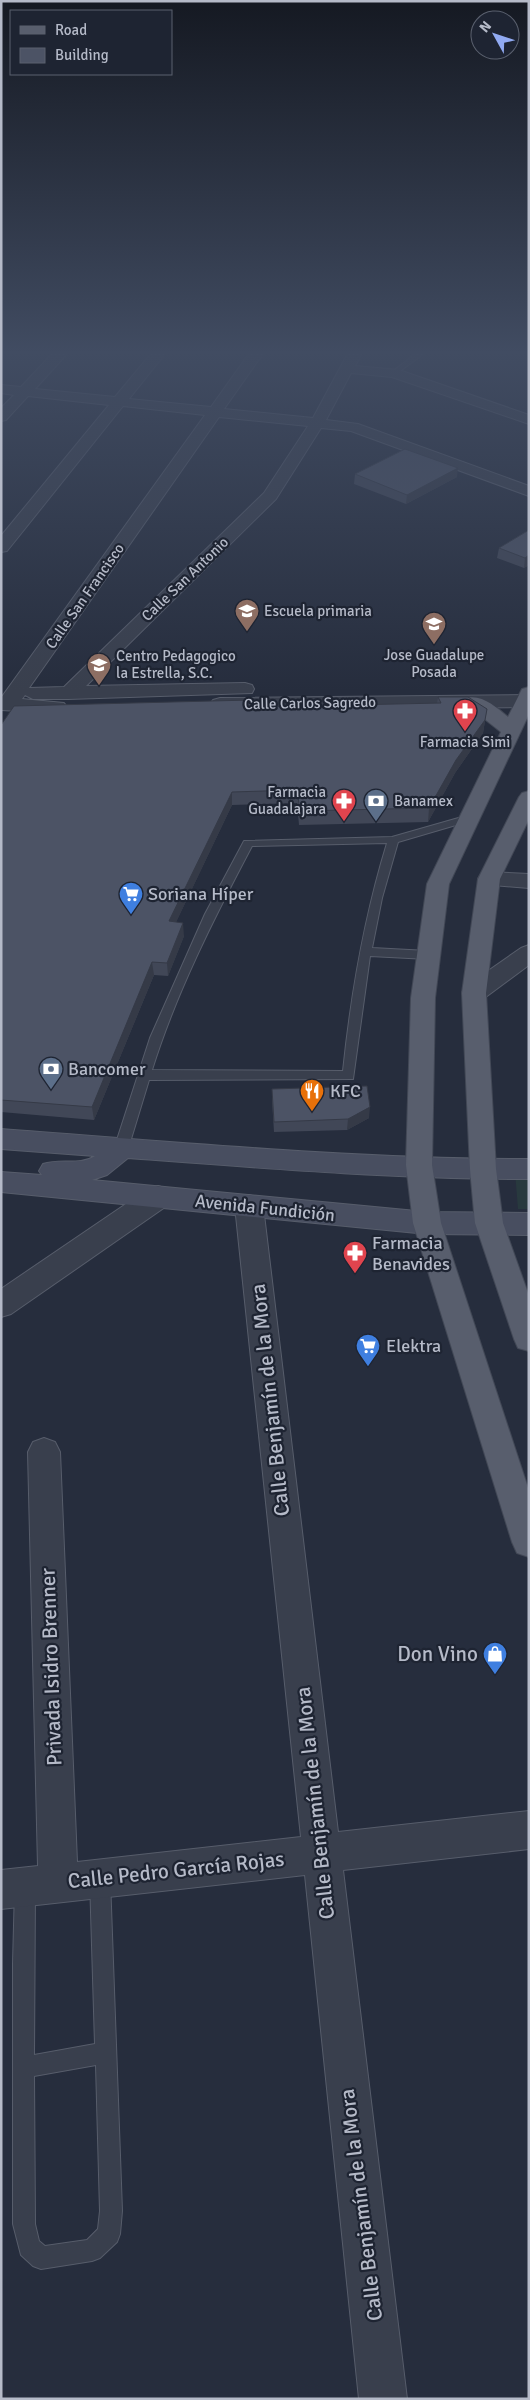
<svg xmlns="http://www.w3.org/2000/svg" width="530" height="2400" viewBox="0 0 530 2400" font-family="Signika,sans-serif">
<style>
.green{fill:#28393e}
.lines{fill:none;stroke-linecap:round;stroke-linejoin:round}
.lane-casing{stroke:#575d6b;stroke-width:2}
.street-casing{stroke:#575d6b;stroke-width:2}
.secondary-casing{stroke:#575d6b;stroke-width:2}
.primary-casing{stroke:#424856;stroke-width:2}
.lane{fill:#393f4d;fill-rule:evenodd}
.street{fill:#393f4d;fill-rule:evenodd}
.secondary{fill:#484e60;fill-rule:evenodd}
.primary{fill:#585e6d;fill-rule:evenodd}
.wall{fill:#414757}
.shaded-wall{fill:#353a47}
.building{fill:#4c5365;stroke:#353a47}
.labels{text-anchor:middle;stroke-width:4.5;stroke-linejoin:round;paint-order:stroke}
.far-street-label{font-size:15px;fill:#b5bac8;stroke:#1e2432}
.far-poi-label{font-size:15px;fill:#b5bac8;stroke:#1e2432;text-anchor:start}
.poi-label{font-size:18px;fill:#b5bac8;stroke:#1e2432;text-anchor:start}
.street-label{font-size:18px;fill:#b5bac8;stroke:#1e2432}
.near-street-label{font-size:21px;fill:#b5bac8;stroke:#1e2432}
.near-poi-label{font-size:21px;fill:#b5bac8;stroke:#1e2432;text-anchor:end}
</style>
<rect width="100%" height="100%" fill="#262d3d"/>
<path class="green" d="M515,1172L529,1173V1209H518Z"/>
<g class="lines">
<defs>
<path id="lane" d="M414,355H422L396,374H392V372Z
M469,815L474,818L473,820L398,842L382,898L372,948L428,951L434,955L428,959L370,956L353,1079L149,1080L128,1149L126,1153H116L114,1149L150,1038L205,914L244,841L392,837ZM387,843C364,918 351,994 343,1071L152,1070C176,993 214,918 252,846Z
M100,1869L107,1872L110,1879L122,2211L120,2234L117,2242L100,2258L92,2261L41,2269L33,2266L21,2255L13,2224V1963L15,1888L18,1881L25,1878L32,1881L35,1888L34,2055L95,2044L90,1879L93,1872ZM96,2065L100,2211L98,2229L87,2240L45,2246L39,2241L35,2224L34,2076Z"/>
<path id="street" d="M51,355H66L35,389L115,397L150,355H164L129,399L211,407L248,355H262L224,409L313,418L347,355H361L355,366L399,370L529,415V424L392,377L351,373L326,420L358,424L529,486V496L351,431L321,428L276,499L86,686L245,683L252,685L254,689L252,693L68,699H33L25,695L22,699L64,703L67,707L64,711L57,713L1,710V698L205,415L123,406L7,551L1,552V536L109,405L28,396L6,420L1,421V408L14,395L1,393V385L21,387ZM219,417L308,426L264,493L64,687L29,688Z
M529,695V707L220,710L213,708L210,704L213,700L220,698Z
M489,872L529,874V888L481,884L478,879L481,874Z
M529,945V965L483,999L474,1001L465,999L462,993L465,987L521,948Z
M158,1186L168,1189L172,1197L168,1205L11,1314L1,1317V1289L148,1189Z
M249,1195L259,1198L263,1206L338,1832L529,1811V1849L343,1870L407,2399H359L305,1875L1,1909V1870L38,1866L28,1452L33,1442L44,1438L55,1442L60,1452L77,1862L301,1837L235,1206L239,1198Z"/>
<path id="secondary" d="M1,1129C177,1142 353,1159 529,1159V1179C395,1179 261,1168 128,1158L107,1175L92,1180L427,1212L529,1213V1235L427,1234L1,1192V1172L42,1175L39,1171L43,1164C61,1158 79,1166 95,1156L1,1149Z"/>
<path id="primary" d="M529,687V714L449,884L435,998L432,1165L441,1223L529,1491V1557L517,1553L512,1542L413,1223L406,1165L411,998L427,884L501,732L463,702L466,698C482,694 496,707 508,717L522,689Z
M529,791V819L500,879L486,993L496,1169L503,1223L529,1296V1351L518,1348L514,1339L475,1223L470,1169L462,993L478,879L519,797L522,793Z"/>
</defs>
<use href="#lane" class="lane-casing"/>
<use href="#street" class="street-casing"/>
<use href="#secondary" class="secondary-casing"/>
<use href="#primary" class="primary-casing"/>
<use href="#lane" class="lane"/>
<use href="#street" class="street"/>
<use href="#secondary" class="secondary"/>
<use href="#primary" class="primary"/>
</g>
<path class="wall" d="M355,474L457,477L406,504L354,484Z
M529,530V565L524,568L497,558L499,548Z
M438,697L487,709L483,733L455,773L428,822L299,825L297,803L232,805L176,922L184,936L168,976L154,975L94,1120L1,1112V725L259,707L437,703Z
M272,1089L369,1118L347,1130L274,1132L272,1100Z"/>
<path class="shaded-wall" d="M458,468L457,477L406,504L407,495Z
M529,555V565L524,568L525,558Z
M485,720L483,733L455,773L428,822L429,808L456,760Z
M232,792V805L170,935L169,921Z
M183,923L184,936L168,976L167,963Z
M152,962L154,975L94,1120L92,1107Z
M370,1107L369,1118L347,1130L348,1119Z"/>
<path class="building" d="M405,449L458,468L407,495L355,474Z
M529,530V555L525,558L499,548Z
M438,697H468L487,709L485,720L456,760L429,808L300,811L297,790L232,792L169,921L183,923L167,963L152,962L92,1107L1,1100V725L14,706L251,700L258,701L259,707L441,703Z
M367,1086L370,1107L348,1119L274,1122L272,1089Z"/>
<linearGradient id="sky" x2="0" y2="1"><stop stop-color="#151922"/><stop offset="0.51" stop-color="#414c62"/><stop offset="1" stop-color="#414c62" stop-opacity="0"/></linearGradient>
<rect width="530" height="691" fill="url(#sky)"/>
<defs>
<symbol id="school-pin" viewBox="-11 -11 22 30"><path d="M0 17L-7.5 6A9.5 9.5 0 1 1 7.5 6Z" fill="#8d6e63" stroke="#1e2432"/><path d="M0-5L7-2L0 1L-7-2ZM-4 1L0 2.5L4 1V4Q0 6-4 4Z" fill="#fff"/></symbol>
<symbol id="pharmacy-pin" viewBox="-11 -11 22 30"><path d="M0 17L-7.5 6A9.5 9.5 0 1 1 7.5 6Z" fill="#e0444e" stroke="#1e2432"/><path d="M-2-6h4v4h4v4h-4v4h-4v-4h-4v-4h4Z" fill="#fff"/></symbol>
<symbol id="bank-pin" viewBox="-11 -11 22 30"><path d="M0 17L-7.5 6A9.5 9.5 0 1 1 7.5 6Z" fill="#5c6f8a" stroke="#1e2432"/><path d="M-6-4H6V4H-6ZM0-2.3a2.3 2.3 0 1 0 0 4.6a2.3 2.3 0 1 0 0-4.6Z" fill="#fff"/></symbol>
<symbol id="supermarket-pin" viewBox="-11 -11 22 30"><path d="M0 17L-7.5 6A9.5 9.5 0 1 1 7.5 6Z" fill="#3f7fe0" stroke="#1e2432"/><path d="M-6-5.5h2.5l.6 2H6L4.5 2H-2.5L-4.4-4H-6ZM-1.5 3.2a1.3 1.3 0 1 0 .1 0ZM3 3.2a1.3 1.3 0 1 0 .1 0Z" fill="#fff"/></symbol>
<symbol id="restaurant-pin" viewBox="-11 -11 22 30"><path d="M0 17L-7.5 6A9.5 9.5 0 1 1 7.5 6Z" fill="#e8710a" stroke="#1e2432"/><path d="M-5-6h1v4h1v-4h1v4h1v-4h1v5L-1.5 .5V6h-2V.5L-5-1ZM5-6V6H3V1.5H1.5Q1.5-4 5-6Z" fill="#fff"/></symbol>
<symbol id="shop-pin" viewBox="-11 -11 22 30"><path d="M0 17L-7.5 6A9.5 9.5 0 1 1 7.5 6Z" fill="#3f7fe0" stroke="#1e2432"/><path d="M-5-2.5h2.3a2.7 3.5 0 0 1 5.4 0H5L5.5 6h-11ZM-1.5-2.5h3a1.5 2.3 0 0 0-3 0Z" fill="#fff"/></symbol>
</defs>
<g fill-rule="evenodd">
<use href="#school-pin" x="233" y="597" width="28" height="38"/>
<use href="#school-pin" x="420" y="610" width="28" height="38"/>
<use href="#school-pin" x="85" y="651" width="28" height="38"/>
<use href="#pharmacy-pin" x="451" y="697" width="28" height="38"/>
<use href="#pharmacy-pin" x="330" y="787" width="28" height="38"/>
<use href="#bank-pin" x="362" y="787" width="28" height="38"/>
<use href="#supermarket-pin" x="117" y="880" width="28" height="38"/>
<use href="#bank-pin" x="37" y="1055" width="28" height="38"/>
<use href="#restaurant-pin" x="298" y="1077" width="28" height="38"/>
<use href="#pharmacy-pin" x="341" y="1239" width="28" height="38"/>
<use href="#supermarket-pin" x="354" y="1332" width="28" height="38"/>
<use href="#shop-pin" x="481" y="1640" width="28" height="38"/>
</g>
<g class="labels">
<g class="far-street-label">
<text transform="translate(185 579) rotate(-44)" y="5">Calle San Antonio</text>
<text transform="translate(85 596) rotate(-55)" y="5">Calle San Francisco</text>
<text transform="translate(310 703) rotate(-1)" y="5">Calle Carlos Sagredo</text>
</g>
<g class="far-poi-label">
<text x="264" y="616">Escuela primaria</text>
<text x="434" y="660" text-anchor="middle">Jose Guadalupe<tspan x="434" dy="17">Posada</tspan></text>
<text x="116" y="661">Centro Pedagogico<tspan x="116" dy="17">la Estrella, S.C.</tspan></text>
<text x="465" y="747" text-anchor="middle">Farmacia Simi</text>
<text x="326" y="797" text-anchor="end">Farmacia<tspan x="326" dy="17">Guadalajara</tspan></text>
<text x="394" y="806">Banamex</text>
</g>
<g class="poi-label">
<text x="148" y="900">Soriana Híper</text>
<text x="68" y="1075">Bancomer</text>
<text x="330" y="1097">KFC</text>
<text x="372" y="1249">Farmacia<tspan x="372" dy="21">Benavides</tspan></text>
<text x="386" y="1352">Elektra</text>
</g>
<g class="street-label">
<text transform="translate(265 1208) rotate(6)" y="6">Avenida Fundición</text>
</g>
<g class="near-street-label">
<text transform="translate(270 1400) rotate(-96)" y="7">Calle Benjamín de la Mora</text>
<text transform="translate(51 1667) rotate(-92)" y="7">Privada Isidro Brenner</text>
<text transform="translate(315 1803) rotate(-96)" y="7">Calle Benjamín de la Mora</text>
<text transform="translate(176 1870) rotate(-6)" y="7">Calle Pedro García Rojas</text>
<text transform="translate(361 2205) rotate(-97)" y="7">Calle Benjamín de la Mora</text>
</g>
<g class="near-poi-label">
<text x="478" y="1661">Don Vino</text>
</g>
</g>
<rect width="530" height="2400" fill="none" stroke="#b5bac8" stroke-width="5"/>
<rect x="10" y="10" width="162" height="65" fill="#1e2432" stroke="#5a606e"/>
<rect x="20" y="26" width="25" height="8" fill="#585e6d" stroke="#5a606e"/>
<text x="55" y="35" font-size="15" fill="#b5bac8">Road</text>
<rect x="20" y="48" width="25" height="15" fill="#4c5365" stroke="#5a606e"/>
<text x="55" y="60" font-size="15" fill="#b5bac8">Building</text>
<g transform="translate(495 35) rotate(310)"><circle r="24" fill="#1e2432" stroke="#5a606e"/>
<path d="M0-4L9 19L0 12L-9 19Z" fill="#91aaf2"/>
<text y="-8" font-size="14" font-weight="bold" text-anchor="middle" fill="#b5bac8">N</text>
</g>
</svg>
